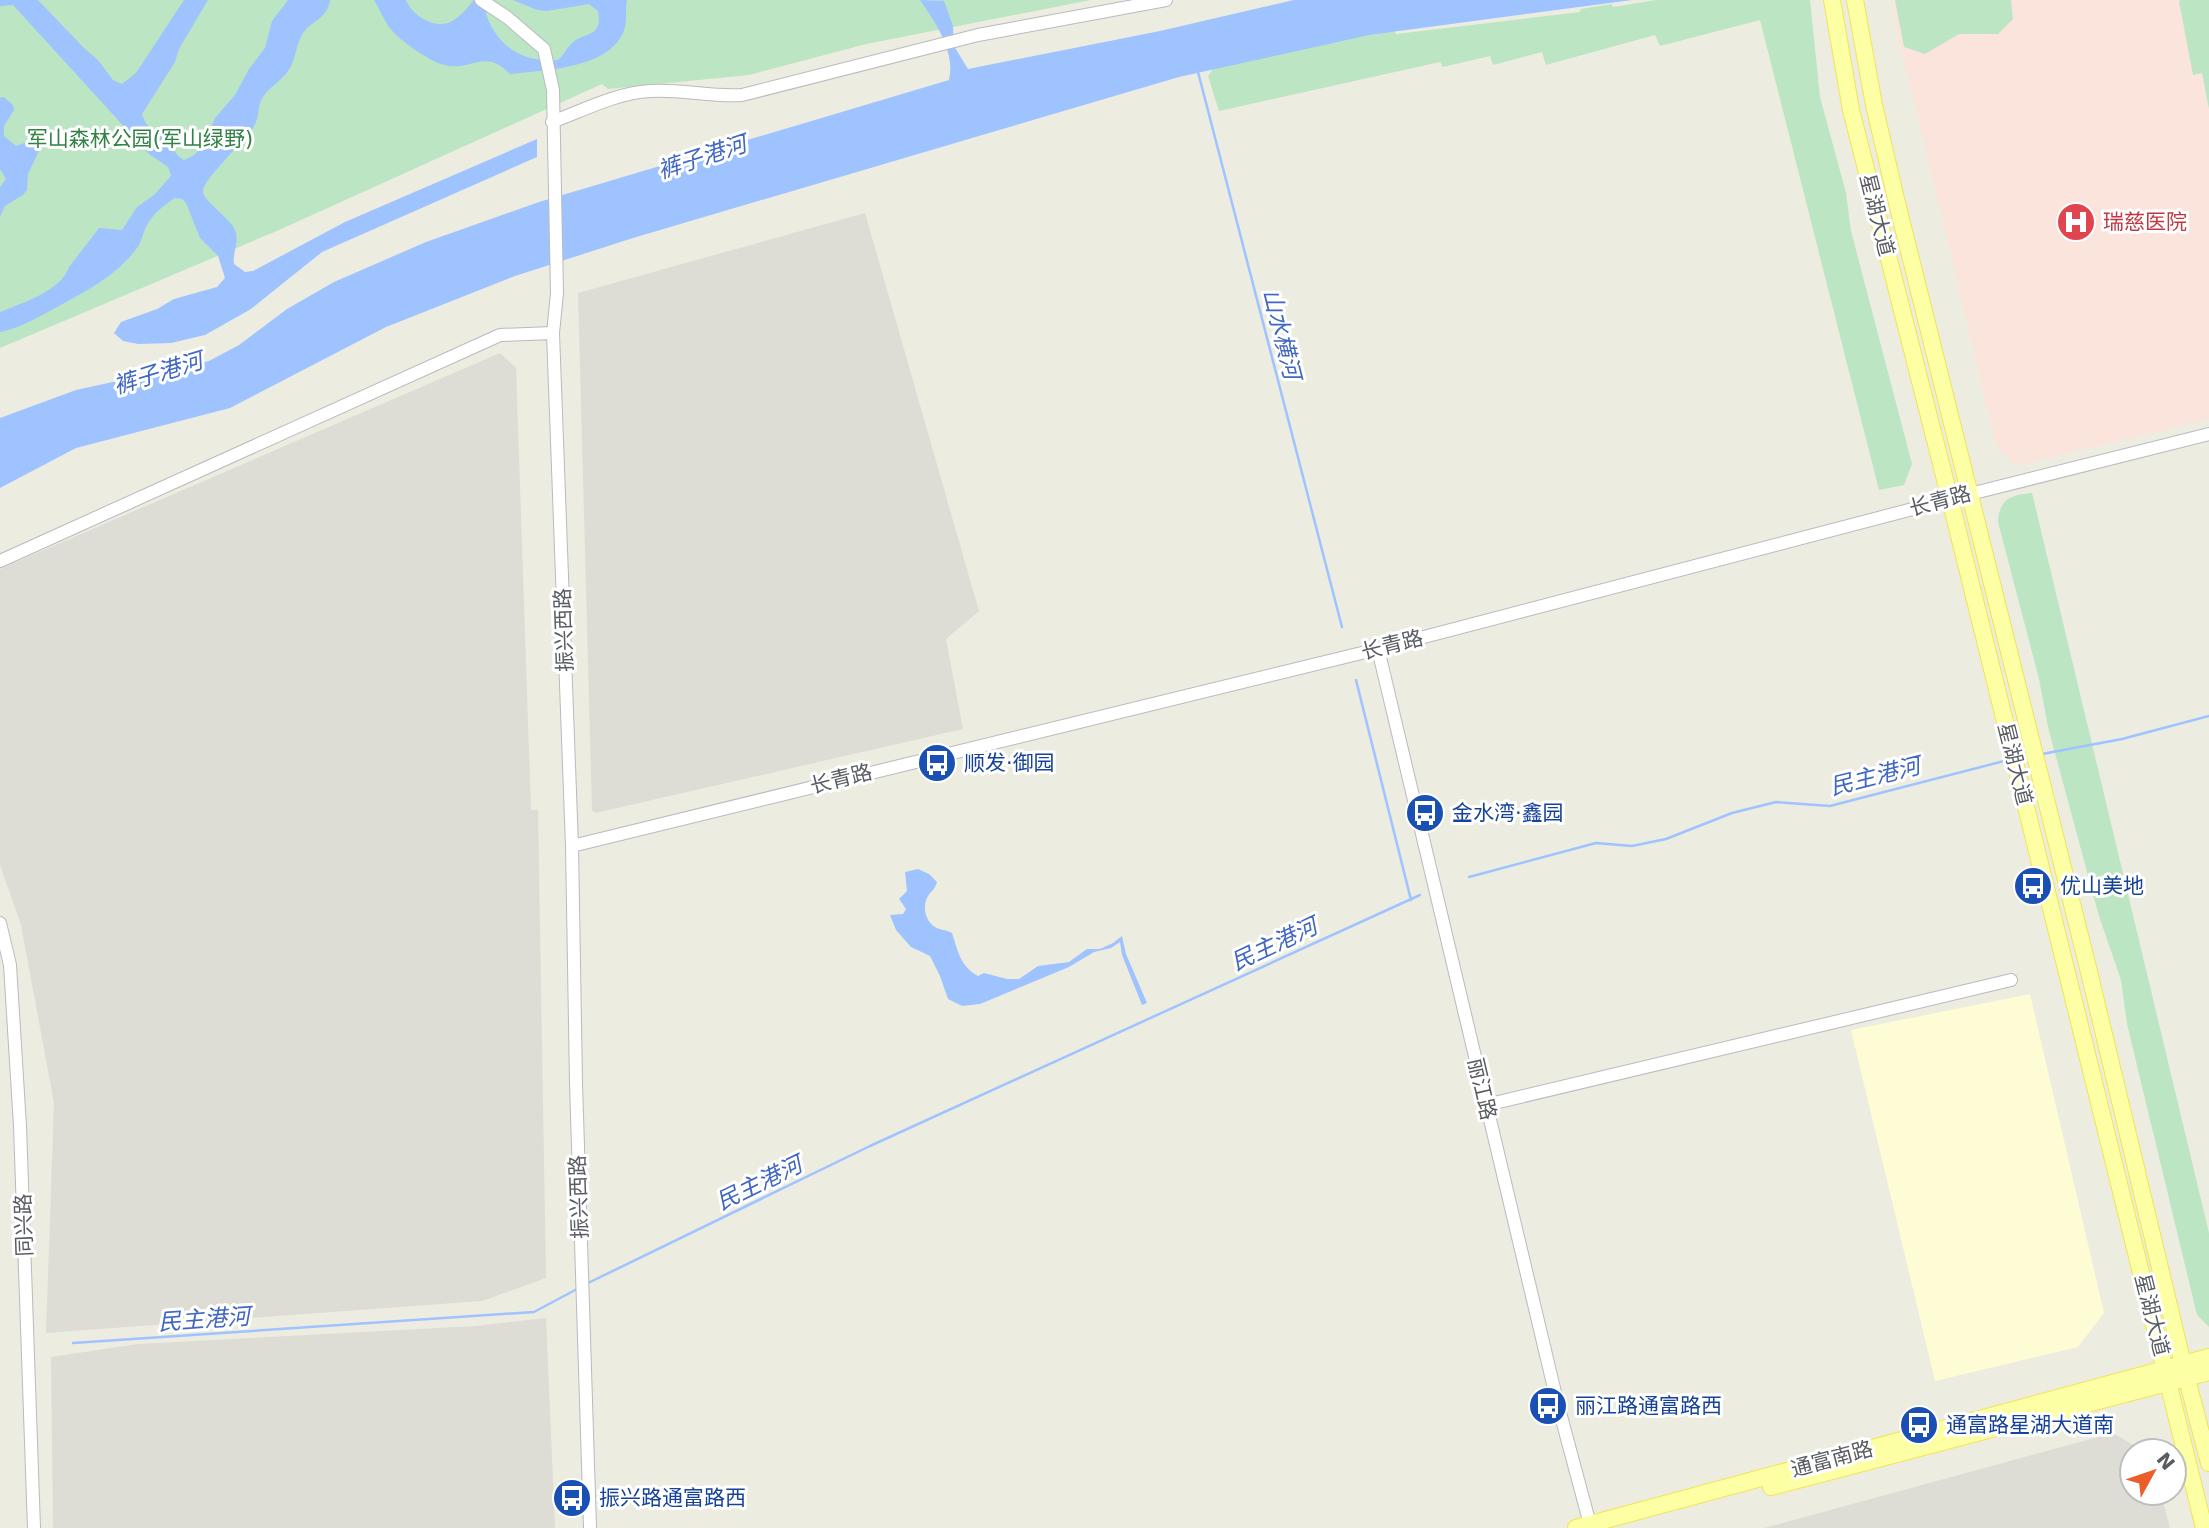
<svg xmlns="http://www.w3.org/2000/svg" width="2209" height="1528" viewBox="0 0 2209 1528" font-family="'DejaVu Sans','Noto Sans SC',sans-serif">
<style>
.commercial{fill:#fefcd5}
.industrial{fill:#ddddd5}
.medical{fill:#fbe4dc}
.green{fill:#bce5c4}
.water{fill:#9fc3ff}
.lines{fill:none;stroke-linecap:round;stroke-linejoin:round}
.stream{stroke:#9fc3ff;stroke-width:2.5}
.minor-casing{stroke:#b9bac0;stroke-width:14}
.major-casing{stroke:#f3e454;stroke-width:18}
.minor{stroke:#fff;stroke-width:12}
.major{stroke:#fcffa4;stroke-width:16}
.labels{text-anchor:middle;stroke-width:6;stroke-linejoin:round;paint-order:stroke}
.park-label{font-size:21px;fill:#328145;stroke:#fff}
.street-label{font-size:21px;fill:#595c62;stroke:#fff}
.health-label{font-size:21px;fill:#be3a42;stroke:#fff;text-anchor:start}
.transit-label{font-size:21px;fill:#164399;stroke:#fff;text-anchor:start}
.water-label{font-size:23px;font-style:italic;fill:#4067c3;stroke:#fff}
</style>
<rect width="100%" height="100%" fill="#edece1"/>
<path class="commercial" d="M2030,994L2104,1313L2078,1347L1935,1381L1851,1030Z"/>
<path class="industrial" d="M865,213L979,611L946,639L963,729L595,813L592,810L578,293Z
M500,353L516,368L531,810H538L546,1278L482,1301L46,1333L54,1103L21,925L0,865V569Z
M546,1318L555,1528H53L51,1357L138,1344L476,1326Z
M2113,1433L2143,1451H2132V1493H2161L2170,1528H1764Z"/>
<path class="medical" d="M1892,0H2209V419L2016,466L1996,445L1896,26Z"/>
<path class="green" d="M0,0H1091L866,44L749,75L608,89L602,84L279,230L0,348Z
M1656,0H1810L1820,97L1846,193L1851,231L1912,464L1904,485L1879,490L1760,20L1660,46L1655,35L1546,65L1542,52L1493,65L1490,56L1443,67L1440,62L1219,111L1208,76L1215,66L1377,32L1394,30L1396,34L1580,12L1581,9L1612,4L1613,7Z
M1895,0H2011L2013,19L1998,34H1959L1925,54L1904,47Z
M2181,0H2209V109L2202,73L2193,75L2179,1Z
M2032,493L2209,1233V1327L2197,1315L2127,1024L2121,980L2099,916L2048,727L2039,679L1998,522C1999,499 2011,495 2032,493Z"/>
<path class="water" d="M0,0H38L84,48L98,60L113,80L122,84L136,73L184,0H208L179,49L175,62L142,114C146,128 155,131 165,139C173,145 174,155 184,160L194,155L204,144L215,118L235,95L249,69L265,48L272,21L288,0H330C328,20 308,21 301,37C295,48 296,60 288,71C281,82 268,87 262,99C258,105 259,113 257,119C252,134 241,143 231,153C225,161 202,183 203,192C203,200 229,218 234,228C241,241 232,251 234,264L245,272L253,271L345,222L537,139V157L322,252L251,309L205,335L171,343L138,344L123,341L114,333L121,322L157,309L174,299L217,287L225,278L218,256L200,238L186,203L182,199L175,198C163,205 151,216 145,229C142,235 142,242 137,248C116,276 88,290 59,306C40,316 21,328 0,332V312C22,303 61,291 69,267L99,228L122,230L137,207L154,195L171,176L168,167L149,154L13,5L0,6Z
M374,0H406C412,15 432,28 448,23C459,19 467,8 474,0H495L491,2L486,14C498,48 524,63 558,60C564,55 567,47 573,42C586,32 603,37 598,11L589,4L547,11L537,10L513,0H627C625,9 627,19 625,27C614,69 544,70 510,74C485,47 471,72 444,65C429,61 395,38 387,24C382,16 379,8 374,0Z
M920,0L944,1L953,26L954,46L968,69L1160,31L1294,0H1632L1369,35L1179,77L633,238L515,276L386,327L230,408L76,448L0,488V418L76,390L209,361L239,345L287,309L334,282L426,242L539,202L949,80C956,52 935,22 920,0Z
M4,97L13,105L14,110L4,126V136L16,146L30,141L35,143L39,151L28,174L27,190L23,195L5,206L0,217V187L6,179L0,169V98Z
M918,869L929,874L937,882C935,889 932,890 928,896C922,906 925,921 935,927C940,930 947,930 952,933C958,951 960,966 978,976L984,973L1007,979H1019L1038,966L1069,962L1087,949H1100L1113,943L1122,936L1126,954L1147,1003L1142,1005L1122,955L1120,942L1111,948L1094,952L1069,967L980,1004L962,1006L948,999L940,976L930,956L911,947L896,930L890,915L903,914L906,909L899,899L907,891L905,872Z"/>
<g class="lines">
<path class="stream" d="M1198,72L1342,627
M1356,680L1411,900
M2042,754L2122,739L2209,716
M1469,877L1596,843L1632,846L1666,839L1732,813L1776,802L1830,806L2008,760
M586,1284L870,1146L1420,895
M73,1343L534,1312L577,1289"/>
<defs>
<path id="minor" d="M481,0L508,18L544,49L553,90L557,293L553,333
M552,122C584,110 616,93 650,91C681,89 711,97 742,95L978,35L1166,0
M0,561L500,335L553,333L572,846L576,1083L590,1528
M1378,649L1558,1405L1591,1528
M572,846L1378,649L1970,494L2209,434
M0,923L10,965L20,1126L34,1528
M1486,1105L2011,980"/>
<path id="major" d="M1832,0L1851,110L1950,499L2204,1528
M1855,0L1874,105L1896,199L2090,976L2183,1364L2209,1463
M1771,1487L2209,1372
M1576,1528L2209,1357"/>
</defs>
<use href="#minor" class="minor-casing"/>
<use href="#major" class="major-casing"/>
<use href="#minor" class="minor"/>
<use href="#major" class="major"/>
</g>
<defs>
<symbol id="hospital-disc" viewBox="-11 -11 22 22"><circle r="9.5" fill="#e0444e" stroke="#fff"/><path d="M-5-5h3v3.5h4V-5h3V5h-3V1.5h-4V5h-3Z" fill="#fff"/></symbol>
<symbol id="bus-disc" viewBox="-11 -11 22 22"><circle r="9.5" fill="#1a4fb4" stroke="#fff"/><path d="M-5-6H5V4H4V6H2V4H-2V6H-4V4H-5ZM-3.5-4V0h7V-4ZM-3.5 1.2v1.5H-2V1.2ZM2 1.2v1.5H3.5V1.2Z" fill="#fff"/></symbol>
</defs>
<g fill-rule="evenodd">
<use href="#hospital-disc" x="2054" y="200" width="44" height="44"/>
<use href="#bus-disc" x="915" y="741" width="44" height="44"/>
<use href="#bus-disc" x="1403" y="791" width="44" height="44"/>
<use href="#bus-disc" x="2011" y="864" width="44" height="44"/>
<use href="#bus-disc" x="1526" y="1384" width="44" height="44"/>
<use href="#bus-disc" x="1897" y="1403" width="44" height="44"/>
<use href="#bus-disc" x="550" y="1476" width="44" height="44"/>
</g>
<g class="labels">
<g class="park-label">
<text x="140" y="146">军山森林公园(军山绿野)</text>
</g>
<g class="street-label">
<text transform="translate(1877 215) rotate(76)" y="7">星湖大道</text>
<text transform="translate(1940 501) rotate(-15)" y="7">长青路</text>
<text transform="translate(564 630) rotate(-92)" y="7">振兴西路</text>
<text transform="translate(1392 645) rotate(-14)" y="7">长青路</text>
<text transform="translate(2015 764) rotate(76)" y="7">星湖大道</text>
<text transform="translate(841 779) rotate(-14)" y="7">长青路</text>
<text transform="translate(1482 1089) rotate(77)" y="7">丽江路</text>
<text transform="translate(579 1197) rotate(-92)" y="7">振兴西路</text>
<text transform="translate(24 1225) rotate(-92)" y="7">同兴路</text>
<text transform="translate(2152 1315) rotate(76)" y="7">星湖大道</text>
<text transform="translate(1832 1459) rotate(-15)" y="7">通富南路</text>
</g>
<g class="health-label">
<text x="2103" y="229">瑞慈医院</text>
</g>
<g class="transit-label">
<text x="964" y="770">顺发·御园</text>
<text x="1452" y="820">金水湾·鑫园</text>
<text x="2060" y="893">优山美地</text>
<text x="1575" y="1413">丽江路通富路西</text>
<text x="1946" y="1432">通富路星湖大道南</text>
<text x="599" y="1505">振兴路通富路西</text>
</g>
<g class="water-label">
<text transform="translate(702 157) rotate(-18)" y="8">裤子港河</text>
<text transform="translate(1282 334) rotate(76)" y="8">山水横河</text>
<text transform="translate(158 373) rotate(-17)" y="8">裤子港河</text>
<text transform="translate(1875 776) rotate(-14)" y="8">民主港河</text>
<text transform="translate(1274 944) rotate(-25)" y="8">民主港河</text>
<text transform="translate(759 1183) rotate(-26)" y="8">民主港河</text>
<text transform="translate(204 1319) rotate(-4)" y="8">民主港河</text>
</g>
</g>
<g transform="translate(2153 1472) rotate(50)"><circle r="33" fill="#ffffff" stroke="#bdbec0" stroke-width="2"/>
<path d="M0-5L12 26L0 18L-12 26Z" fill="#eb5d29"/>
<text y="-10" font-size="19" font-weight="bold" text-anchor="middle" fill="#595c62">N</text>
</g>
</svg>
